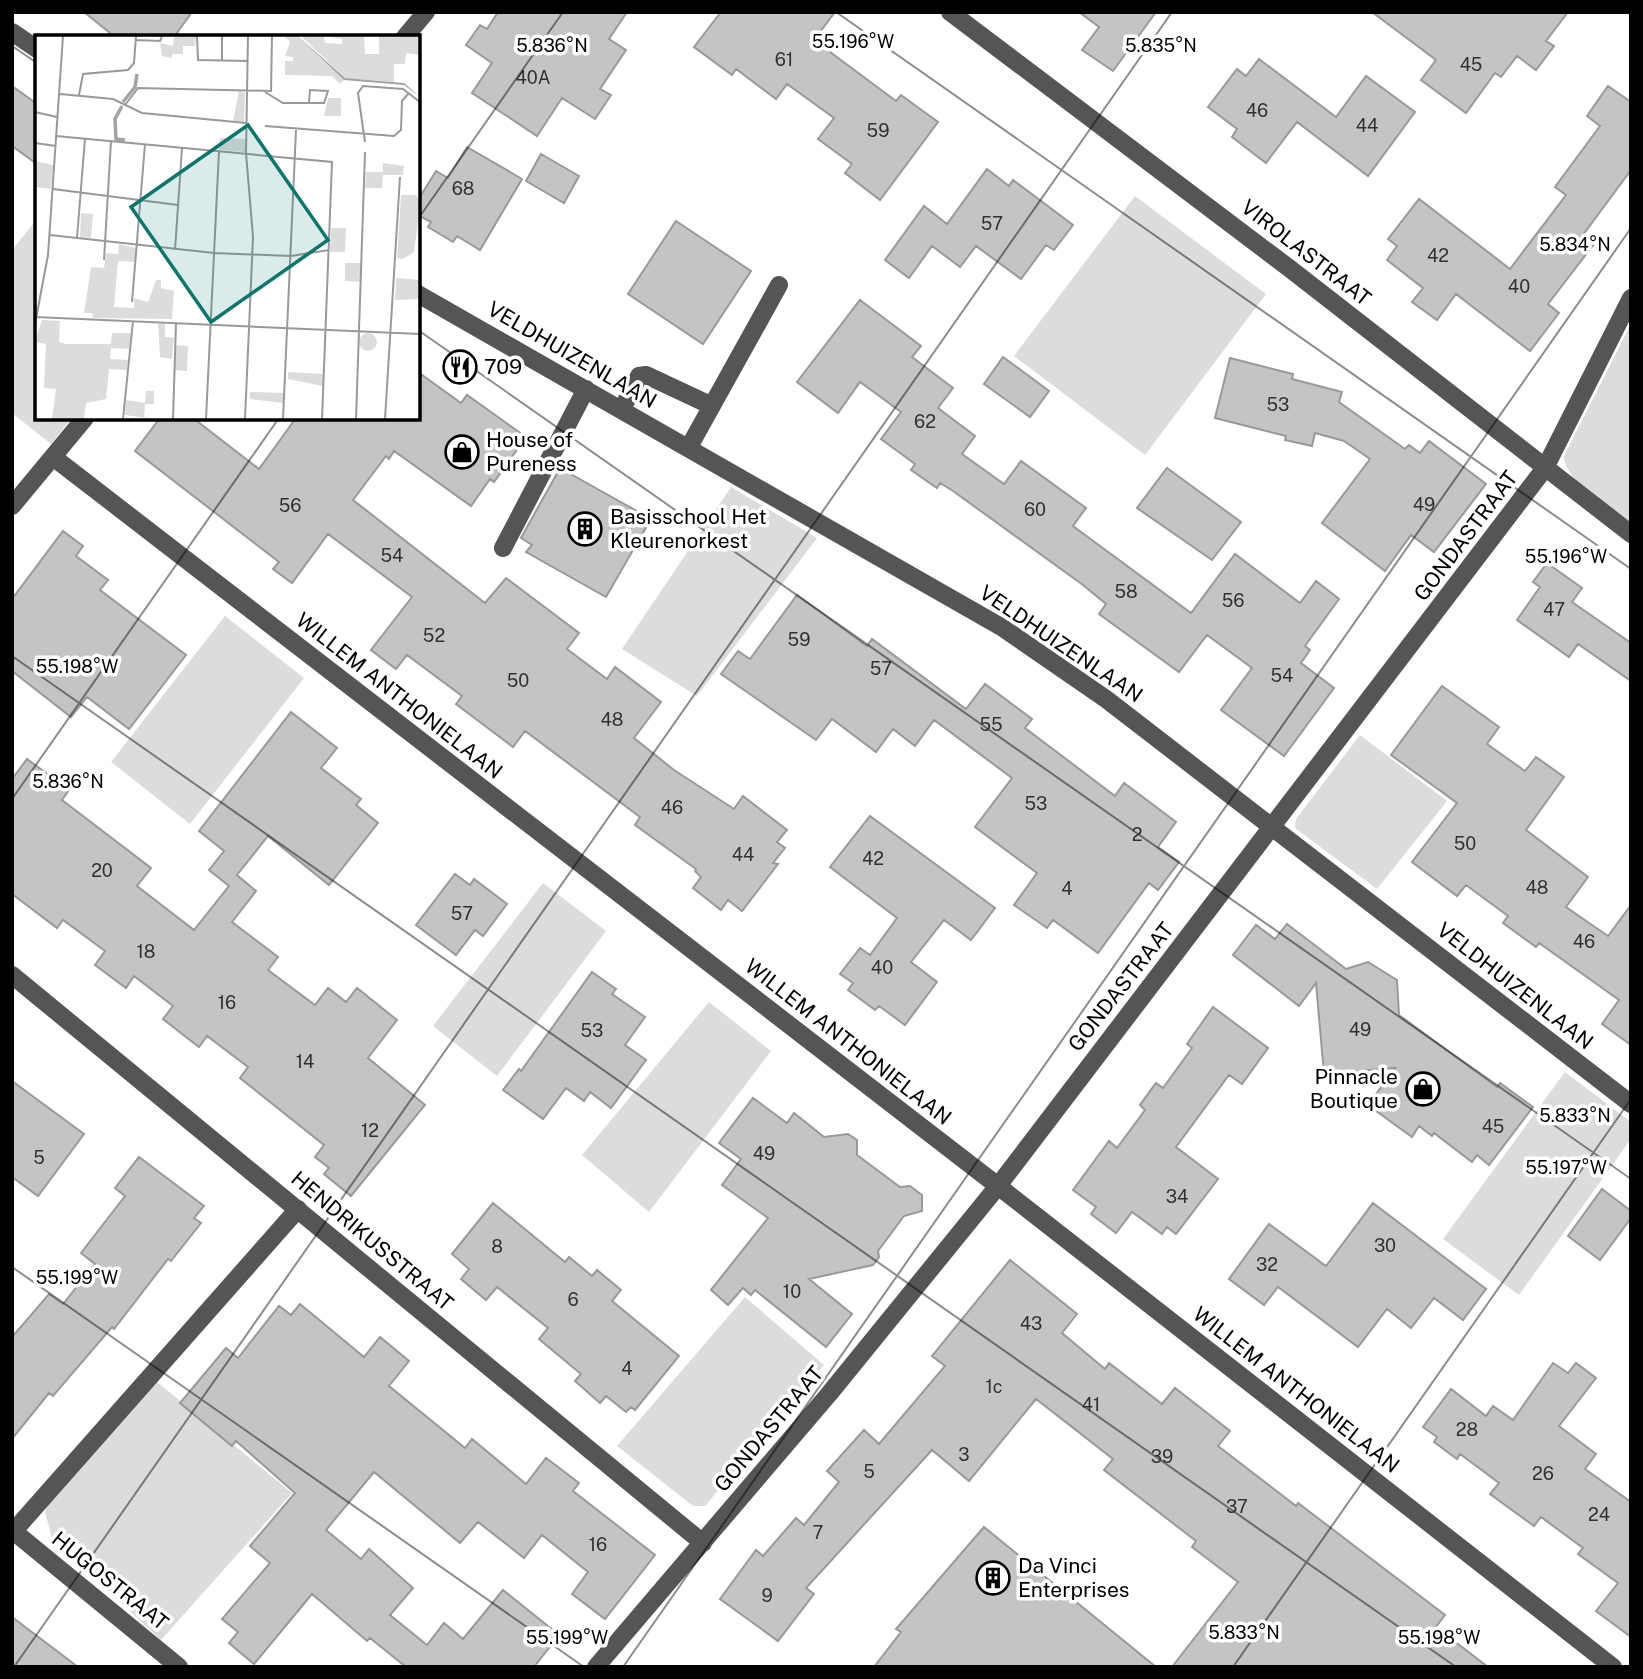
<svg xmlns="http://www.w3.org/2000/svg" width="1643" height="1679" viewBox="0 0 1643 1679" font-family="'Public Sans',sans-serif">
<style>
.green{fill:#dcdcdc}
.building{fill:#c4c4c4;stroke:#999;stroke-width:2}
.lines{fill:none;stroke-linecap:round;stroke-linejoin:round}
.minor{stroke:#555;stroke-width:18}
.ticks{fill:none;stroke:#000;stroke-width:2;stroke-opacity:0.45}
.labels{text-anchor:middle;stroke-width:7;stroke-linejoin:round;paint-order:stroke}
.number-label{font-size:18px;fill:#313131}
.street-label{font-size:21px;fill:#000;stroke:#fff}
.poi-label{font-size:21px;fill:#000;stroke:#fff;text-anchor:start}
.inset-river{fill:none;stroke:#a3a3a3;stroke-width:3.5}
.inset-road{fill:none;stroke:#999;stroke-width:2}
.view{fill:#0f766e;fill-opacity:0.15;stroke:#0f766e;stroke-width:3.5}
.inset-edge{fill:none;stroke:#000;stroke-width:3.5}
.ticks-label{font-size:18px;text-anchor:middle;fill:#000;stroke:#fff;stroke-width:7;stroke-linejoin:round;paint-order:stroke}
</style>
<rect width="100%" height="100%" fill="#fff"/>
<path class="green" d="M1135,196L1266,294L1145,455L1014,356Z
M37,219V418H72L51,444L12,413V250Z
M1631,324V524C1611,509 1564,481 1564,456Z
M731,487L817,538L697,696L622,649Z
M225,616L304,678L190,824L111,762Z
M1360,735L1447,801L1377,889L1295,828L1296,819Z
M543,883L606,931L497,1076L433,1026Z
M709,1002L771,1051L649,1212L582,1155Z
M1565,1072L1631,1122V1139L1519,1295L1443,1239Z
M745,1297L824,1365L705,1506H693L617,1446Z
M156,1381L292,1493L161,1640L52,1538L45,1512L49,1501Z"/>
<path class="building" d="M84,12H192L174,37H115Z
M498,12H627L609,39L626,50L600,89L611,95L595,119L562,98L537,136L472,93L492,63L466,45L480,25L487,29Z
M721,12H835L814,40L896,101L901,95L938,122L880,200L845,173L852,164L818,139L834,118L787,84L776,99L736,69L732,75L694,47Z
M1079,12H1156L1113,71L1082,50L1099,27Z
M1372,12H1568L1546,41L1554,46L1536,70L1517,56L1501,77L1495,73L1466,113L1421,80L1436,60Z
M1259,59L1336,117L1366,76L1415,112L1368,176L1297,122L1266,163L1232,137L1237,129L1208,107L1237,69L1246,76Z
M12,86L37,104V164L12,146Z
M1608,86L1631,102V170L1583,235L1594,244L1548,304L1559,313L1530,351L1456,294L1437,320L1412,302L1423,288L1387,260L1397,246L1388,239L1419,199L1510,269L1566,195L1555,187L1600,126L1587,116Z
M467,147L522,179L480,250L457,236L453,242L428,227L431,222L418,215V200L436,171L448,178Z
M541,154L579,176L564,203L526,181Z
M987,169L1009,186L1013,180L1073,225L1054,250L1046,245L1021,279L976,246L960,267L932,246L909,278L885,260L924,206L947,224Z
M676,221L751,271L703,344L628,294Z
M860,300L921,346L912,357L953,388L938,408L975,436L962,454L1004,484L1021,461L1086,508L1073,526L1191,613L1235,554L1300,603L1316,581L1339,599L1305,646L1310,650L1301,663L1334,688L1284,756L1221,710L1252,668L1207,635L1179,672L1099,614L1106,604L1083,585L953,491L940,483L937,488L911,470L915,464L881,439L901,412L860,382L838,413L797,382Z
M1003,357L1049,391L1030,417L984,384Z
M1230,358L1293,374L1292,379L1342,392L1339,402L1405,449L1409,445L1420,453L1429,441L1486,484L1434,552L1411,535L1385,571L1322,523L1370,459L1344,441L1315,433L1312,446L1285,440L1286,436L1215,418Z
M418,372L461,403L467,395L526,437L494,482L490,479L471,506L394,451L389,459L386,456L353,500L485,603L506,578L579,633L567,649L607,679L615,667L661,702L634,738L674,770L734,809L743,796L787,830L777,842L785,848L773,863L778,864L742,911L728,900L721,910L693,888L701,877L695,871L696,869L635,825L640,817L525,731L513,747L456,704L462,696L407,655L396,669L371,650L412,597L328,534L292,583L273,569L279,562L135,451L160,418H193L259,469L296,418H418Z
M560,468L651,519L606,597L526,552L532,545L521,538Z
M1167,468L1241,522L1212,560L1137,508Z
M63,531L83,546L76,556L108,580L100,590L186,655L129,729L87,697L71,717L12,671V599Z
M1547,563L1582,588L1572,602L1631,643V681L1578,644L1569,657L1517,620L1540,587L1533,582Z
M797,595L867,646L872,639L966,709L985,684L1032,719L1025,728L1115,796L1124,783L1176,822L1158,847L1179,862L1158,890L1149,883L1098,953L1053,920L1047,928L1014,905L1037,873L975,827L1012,778L934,720L915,746L893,729L876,752L832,719L816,740L721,674L738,651L750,659Z
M1442,686L1499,727L1487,744L1525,771L1536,757L1564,777L1526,830L1588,877L1566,907L1608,936L1631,905V1045L1602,1024L1619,1000L1539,943L1536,947L1503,923L1508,916L1466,885L1457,896L1412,862L1457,803L1391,755Z
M291,712L337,748L321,768L361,799L356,805L378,823L329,885L268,836L237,875L256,891L232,922L278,957L268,970L315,1005L328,988L346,1002L357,988L397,1020L368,1058L425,1105L351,1196L324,1174L329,1168L315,1157L324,1145L240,1078L248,1067L207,1036L199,1047L163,1019L173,1006L134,976L126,988L95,965L105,951L63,920L57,928L12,894V779L27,759L69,790L62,800L151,868L137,886L194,930L229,886L209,870L224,851L199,831Z
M870,816L995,908L971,940L944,920L911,962L937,982L905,1025L879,1006L875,1010L848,990L853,983L840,974L860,948L870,955L897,918L830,867Z
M455,874L470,885L474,879L507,904L483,936L475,930L456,955L416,925Z
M1287,924L1346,969L1368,962L1397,980L1399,1015L1497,1087L1500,1083L1533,1107L1489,1165L1477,1155L1472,1162L1434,1133L1432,1136L1419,1126L1412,1137L1368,1105L1395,1068L1324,1074L1316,983L1299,1006L1233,955L1256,925L1275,939Z
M592,972L616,989L612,994L645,1017L625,1045L646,1060L611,1108L590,1092L584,1101L566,1088L543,1119L503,1090L519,1069L521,1071Z
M1213,1007L1268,1048L1242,1084L1229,1075L1176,1147L1218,1179L1176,1234L1167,1227L1162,1234L1132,1212L1116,1233L1091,1214L1096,1207L1073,1190L1109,1141L1117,1148L1145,1110L1140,1105L1156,1083L1163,1088L1192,1048L1187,1044Z
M12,1081L84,1134L38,1196L12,1177Z
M753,1098L787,1123L794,1113L824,1137L848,1134L857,1140V1155L900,1187L910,1186L922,1195V1211L904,1216L878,1251L879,1257L873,1265L809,1279L852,1314L826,1347L755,1290L751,1295L743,1288L728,1305L711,1290L768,1218L722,1185L741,1159L719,1143Z
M139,1157L204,1206L194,1218L201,1223L171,1261L168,1259L114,1329L112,1327L53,1396L49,1393L12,1439V1337L49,1294L63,1304L95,1264L81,1253L125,1196L115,1188Z
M1602,1189L1631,1211V1218L1600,1260L1568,1236Z
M493,1203L565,1262L569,1257L592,1276L597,1270L621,1290L612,1301L679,1356L635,1410L631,1407L626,1412L606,1396L600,1403L575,1381L581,1374L539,1339L548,1328L497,1287L486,1300L461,1279L469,1269L452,1254Z
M1373,1203L1486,1289L1463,1320L1434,1298L1411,1328L1387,1309L1358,1347L1278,1287L1264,1305L1229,1279L1269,1224L1326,1266Z
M1010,1260L1077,1314L1062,1333L1105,1369L1109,1363L1162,1404L1175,1388L1230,1431L1218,1446L1296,1506L1298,1503L1445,1615L1436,1627L1488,1667H1172L1238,1582L1192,1547L1196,1541L1104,1470L1113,1459L1036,1399L969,1481L932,1450L806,1588L814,1594L778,1641L720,1599L756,1550L763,1556L796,1518L804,1525L839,1482L827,1471L864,1430L879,1444L945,1366L932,1356Z
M300,1304L364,1357L380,1337L409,1361L389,1386L465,1448L472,1439L526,1484L546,1458L579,1483L573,1491L655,1555L605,1619L572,1594L588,1572L542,1535L524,1558L478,1522L460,1543L374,1472L326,1530L361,1559L369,1549L413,1588L390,1615L427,1645L444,1623L463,1639L503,1590L559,1635L534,1667H406L370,1638L367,1641L312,1594L254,1664L229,1643L238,1632L222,1619L270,1563L250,1546L295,1493L236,1441L232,1446L180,1403L226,1348L238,1358L279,1306L291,1315Z
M1553,1363L1568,1373L1576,1363L1596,1378L1559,1426L1596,1454L1585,1469L1631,1502V1637L1596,1611L1618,1583L1578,1554L1583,1548L1541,1517L1534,1526L1490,1494L1499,1483L1460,1454L1457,1459L1434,1442L1437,1437L1423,1427L1451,1389L1486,1416L1493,1406L1513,1420Z
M984,1527L1156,1667H874L901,1632L896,1629Z
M12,1617L78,1667H12Z"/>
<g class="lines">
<path class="minor" d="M950,12L1289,268L1631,534
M12,32L37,49
M405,37L426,12
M418,294L1003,628L1106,699L1631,1104
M622,409L639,376L646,375L710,405
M689,447L779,285
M53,457L998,1186L1613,1667
M12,506L85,418
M503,548L586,389
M12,975L703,1543
M12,1530L179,1667
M12,1533L298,1209
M596,1667L829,1394L998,1186L1545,468L1631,298"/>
</g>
<path class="ticks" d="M836,12L1631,569M12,46L37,63M418,219L563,12M418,330L1631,1179M12,656L1456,1667M12,799L279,418M12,1267L584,1667M14,1667L1172,12M623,1667L1631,228M1233,1667L1631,1099"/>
<defs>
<symbol id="restaurant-ring" viewBox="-11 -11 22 22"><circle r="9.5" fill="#fff" stroke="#000" stroke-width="1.5"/><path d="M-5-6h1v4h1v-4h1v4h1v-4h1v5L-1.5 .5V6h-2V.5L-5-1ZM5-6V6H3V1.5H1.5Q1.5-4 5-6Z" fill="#000"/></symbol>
<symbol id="shop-ring" viewBox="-11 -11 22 22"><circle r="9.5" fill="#fff" stroke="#000" stroke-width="1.5"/><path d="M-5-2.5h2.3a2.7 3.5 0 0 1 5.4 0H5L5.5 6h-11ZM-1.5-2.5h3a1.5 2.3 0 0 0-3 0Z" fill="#000"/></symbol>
<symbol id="building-ring" viewBox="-11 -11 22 22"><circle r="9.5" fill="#fff" stroke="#000" stroke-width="1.5"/><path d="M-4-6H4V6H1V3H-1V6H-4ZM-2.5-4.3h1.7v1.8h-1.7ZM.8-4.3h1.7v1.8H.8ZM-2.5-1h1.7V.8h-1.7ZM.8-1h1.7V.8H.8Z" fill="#000"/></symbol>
</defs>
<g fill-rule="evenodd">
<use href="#restaurant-ring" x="441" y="348" width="38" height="38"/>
<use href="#shop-ring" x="443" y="433" width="38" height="38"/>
<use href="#building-ring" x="566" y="510" width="38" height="38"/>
<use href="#shop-ring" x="1404" y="1070" width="38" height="38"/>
<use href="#building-ring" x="974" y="1559" width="38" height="38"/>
</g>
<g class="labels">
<g class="number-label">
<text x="784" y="66">61</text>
<text x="1471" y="71">45</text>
<text x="533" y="84">40A</text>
<text x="1257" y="117">46</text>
<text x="1367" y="132">44</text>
<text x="878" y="137">59</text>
<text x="463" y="195">68</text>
<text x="992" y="230">57</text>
<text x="1438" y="262">42</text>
<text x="1519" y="293">40</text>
<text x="1278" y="411">53</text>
<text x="925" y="428">62</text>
<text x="1424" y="511">49</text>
<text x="290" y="512">56</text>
<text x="1035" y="516">60</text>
<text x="392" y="562">54</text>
<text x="1126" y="598">58</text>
<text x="1233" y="607">56</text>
<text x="1554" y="616">47</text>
<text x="434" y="642">52</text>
<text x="799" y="646">59</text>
<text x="881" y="675">57</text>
<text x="1282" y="682">54</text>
<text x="518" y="687">50</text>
<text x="612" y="726">48</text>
<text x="991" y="731">55</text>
<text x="1036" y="810">53</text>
<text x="672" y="814">46</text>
<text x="1137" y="841">2</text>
<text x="1465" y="850">50</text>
<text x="743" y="861">44</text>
<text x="873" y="865">42</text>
<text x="102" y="877">20</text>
<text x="1537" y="894">48</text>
<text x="1067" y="895">4</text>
<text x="462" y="920">57</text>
<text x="1584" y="948">46</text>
<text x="146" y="958">18</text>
<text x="882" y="974">40</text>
<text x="227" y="1009">16</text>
<text x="1360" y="1036">49</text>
<text x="592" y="1037">53</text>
<text x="305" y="1068">14</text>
<text x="1493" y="1133">45</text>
<text x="370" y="1137">12</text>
<text x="764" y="1160">49</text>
<text x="39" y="1164">5</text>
<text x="1177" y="1203">34</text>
<text x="1385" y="1252">30</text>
<text x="497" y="1253">8</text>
<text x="1267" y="1271">32</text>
<text x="792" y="1298">10</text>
<text x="573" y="1306">6</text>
<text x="1031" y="1330">43</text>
<text x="627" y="1375">4</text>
<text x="994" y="1393">1c</text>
<text x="1091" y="1411">41</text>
<text x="1467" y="1436">28</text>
<text x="964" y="1461">3</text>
<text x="1162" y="1463">39</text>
<text x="869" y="1478">5</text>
<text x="1543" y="1480">26</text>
<text x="1237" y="1513">37</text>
<text x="1599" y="1521">24</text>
<text x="818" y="1539">7</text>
<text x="598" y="1551">16</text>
<text x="767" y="1602">9</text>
</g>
<g class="street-label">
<text transform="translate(1306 253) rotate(38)" y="7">VIROLASTRAAT</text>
<text transform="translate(572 355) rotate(30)" y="7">VELDHUIZENLAAN</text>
<text transform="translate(1466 536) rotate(-53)" y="7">GONDASTRAAT</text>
<text transform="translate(1061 644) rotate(34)" y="7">VELDHUIZENLAAN</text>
<text transform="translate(399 696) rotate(38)" y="7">WILLEM ANTHONIELAAN</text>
<text transform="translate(1515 986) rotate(38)" y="7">VELDHUIZENLAAN</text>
<text transform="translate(1121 987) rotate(-52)" y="7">GONDASTRAAT</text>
<text transform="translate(848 1042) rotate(38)" y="7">WILLEM ANTHONIELAAN</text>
<text transform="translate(372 1241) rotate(40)" y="7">HENDRIKUSSTRAAT</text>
<text transform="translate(1296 1390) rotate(38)" y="7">WILLEM ANTHONIELAAN</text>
<text transform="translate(769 1429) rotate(-50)" y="7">GONDASTRAAT</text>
<text transform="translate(110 1581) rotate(39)" y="7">HUGOSTRAAT</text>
</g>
<g class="poi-label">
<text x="484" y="374">709</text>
<text x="486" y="447">House of<tspan x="486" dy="24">Pureness</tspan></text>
<text x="610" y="524">Basisschool Het<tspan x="610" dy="24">Kleurenorkest</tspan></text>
<text x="1398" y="1084" text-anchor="end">Pinnacle<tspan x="1398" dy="24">Boutique</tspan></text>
<text x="1018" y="1573">Da Vinci<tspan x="1018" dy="24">Enterprises</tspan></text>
</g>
</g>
<g transform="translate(35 35)">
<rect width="385" height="385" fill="#fff"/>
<path d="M139,1H161L160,11H148V19H137V23L127,21L125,8L138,11ZM263,1L309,45L305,49L297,41L250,40V26H258V22L250,21L255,7L249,1ZM266,1H289L290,8L307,9V4L292,1H329L330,19H344V1H385V20L371,18L370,29H359V47L310,43ZM204,56L210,58L209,87L198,86ZM293,63H306V81H289ZM185,103L210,104V117L184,115ZM0,126L18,130L16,154L1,152ZM348,128L369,131L368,140H348L347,153H330L331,137H348ZM366,160H382L385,173L379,217L368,224L362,223ZM46,178L58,179L56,203L45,202ZM296,193H311L310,217H295ZM84,209L101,213L100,227L83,226L79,272L99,273V263L113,267L121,245H126V253L139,256L137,284L58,283L57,278H49L56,232L69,233L71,218L83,219ZM310,228H327L326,247L310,246ZM361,243L385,245V264L360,265ZM7,285L25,286L24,307L31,309H76L77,298H96L94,314L76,313L75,324L93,325L92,335L74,334L71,364L51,368L49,384H17L21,354L9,353L11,309L0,307ZM123,289H130V302L139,303L137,324L125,322ZM324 307a9 9 0 1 1 18 0a9 9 0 1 1-18 0ZM141,310L153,311L152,336L140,335ZM253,337L288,339V351L253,344ZM111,356H119V369H110L109,382L118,384L90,380L91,365L110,368ZM215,357L249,358L248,368L215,364Z" fill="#dcdcdc"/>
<path d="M263,1L310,43L369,48L385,62L369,50L309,45Z" fill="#a3a3a3"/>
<path class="inset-river" d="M88,67L100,52L102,39M87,71L80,84L81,104L90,105"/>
<path class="inset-road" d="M162,1L163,25L213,26M187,1V26M101,5L125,6L127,1M230,57L248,68H289L293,56L275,55L274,68M25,59L78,64L107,78L211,88M44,60L48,39L93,35L99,28L101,1M90,70L103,53L236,56L237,1M0,77L22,82M230,91L359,101L366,95L367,66L374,58M21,101L297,127L287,384M330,107L323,58L328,51L368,54L385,67M0,108L21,111M18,154L143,170M15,200L179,218L256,221L294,215M42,203L50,103M140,215L147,113M69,225L76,106M97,267L110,109M0,282L385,299M0,289L13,220L28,1M88,384L98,286M138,384L141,288M171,384L184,116M210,384L218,202L211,118L213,1M248,384L261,95M321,384L330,117M350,384L365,142"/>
<path class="view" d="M213,90L293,205L176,287L96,172Z"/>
<rect width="385" height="385" class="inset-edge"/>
</g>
<g class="ticks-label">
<text x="853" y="48">55.196°W</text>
<text x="552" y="52">5.836°N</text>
<text x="1161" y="52">5.835°N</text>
<text x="1575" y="251">5.834°N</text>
<text x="1566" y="563">55.196°W</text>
<text x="77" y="673">55.198°W</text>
<text x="68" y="788">5.836°N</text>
<text x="1575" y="1122">5.833°N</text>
<text x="1566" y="1174">55.197°W</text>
<text x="77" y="1284">55.199°W</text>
<text x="1244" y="1639">5.833°N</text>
<text x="567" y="1644">55.199°W</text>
<text x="1439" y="1644">55.198°W</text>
</g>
<rect width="1643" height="1679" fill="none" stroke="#000000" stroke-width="28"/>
</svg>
